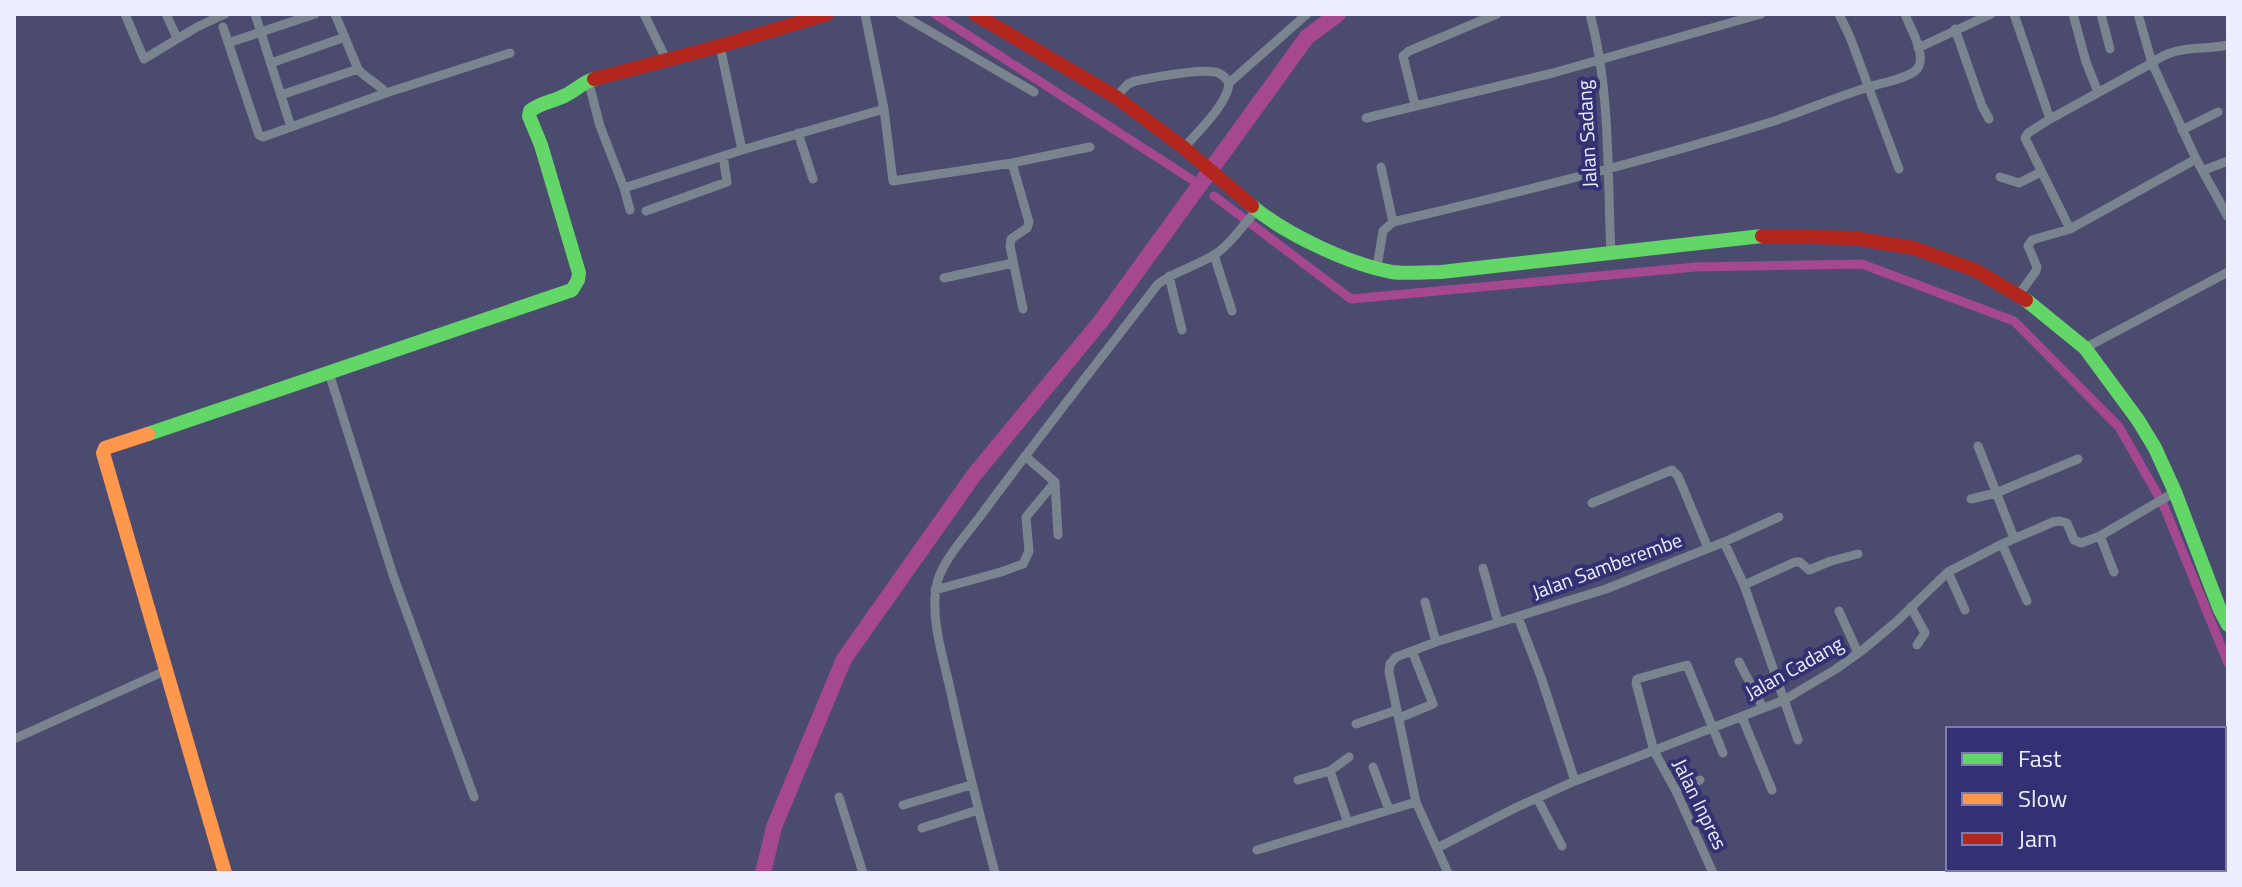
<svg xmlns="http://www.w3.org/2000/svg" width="2242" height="887" viewBox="0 0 2242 887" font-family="'Titillium Web',sans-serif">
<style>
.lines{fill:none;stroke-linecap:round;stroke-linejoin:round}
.canal{stroke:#a6488f;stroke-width:9}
.river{stroke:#a6488f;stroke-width:16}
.street{stroke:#79848e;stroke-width:9}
.fast{stroke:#63d668;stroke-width:14}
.slow{stroke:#ff974d;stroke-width:14}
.jam{stroke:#b3261e;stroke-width:14}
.labels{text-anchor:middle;stroke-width:8;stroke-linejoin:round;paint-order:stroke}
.street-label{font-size:20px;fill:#eceeff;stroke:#333173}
</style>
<rect width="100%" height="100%" fill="#4b4b70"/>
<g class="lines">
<path class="canal" d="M935,14L1191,179
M1214,196L1351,299L1695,267L1862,264L2014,321L2119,427L2163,504L2228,663"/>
<path class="river" d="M763,873L774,827L844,659L974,475L1101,321L1307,37L1338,14"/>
<path class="street" d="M125,14L144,59L197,27L225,14
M166,14L177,38
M255,14L291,127
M335,14L358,69C366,79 378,83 386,93L510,53
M644,14L666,59
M865,14L884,109L893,181L1012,163L1090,147
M900,14L1034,92
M1590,14C1611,91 1607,174 1611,253
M1839,14L1850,37L1899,169
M2014,14L2050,119L2152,63C2177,44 2199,51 2228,45
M2073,14L2086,62L2098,92
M2101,14L2110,49
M2138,14L2152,63L2196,159L2228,217
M223,27L259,135L263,137L386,93
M1955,29L1982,106L1989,119
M228,43L315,14
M720,46L742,150
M1918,48L1991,14
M271,63L345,37
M588,80L600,126L624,188L742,150L884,109
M1229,83L1307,14
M281,95L358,69
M1116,97L1128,84L1135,81C1153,78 1207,66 1220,74C1225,76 1226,79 1229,83C1228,104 1197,132 1184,148
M1415,105L1403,56L1409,51L1497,14
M1366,118L1553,73L1761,14
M2050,119L2028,133L2025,138L2070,229
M2182,130L2218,112
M798,133L813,179
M1012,163L1029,222L1027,228L1011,239L1010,246L1023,309
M1381,167L1393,222
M2204,170L2228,161
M2000,177L2019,183L2041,172
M624,188L630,210
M646,211L727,182L723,156
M1214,255L1232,311
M1377,267L1383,231L1393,222C1520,192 1647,161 1771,122C1804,111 1836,97 1869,87C1881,83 1914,78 1919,66C1925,51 1910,28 1905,14
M1169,276L1182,330
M944,278L1013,263
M2018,296L2036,271L2037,267L2028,246L2032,240L2070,229L2196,159
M2085,348L2228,272
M329,373L393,575L474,797
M1978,446L2014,538
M1025,456L1055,482L1058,535
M1971,499L1996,493L2078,459
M1592,503L1672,470L1678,476L1708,548
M2100,536L2114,572
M1724,542L1779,517
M2002,544L2027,601
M1483,568L1498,622
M1948,572L1965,610
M1744,585L1795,562H1800L1809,570L1831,561L1858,554
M935,590L1001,572L1023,564L1029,551L1026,517L1055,482
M1425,602L1436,642
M1911,607L1925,633L1917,645
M1839,611L1858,653
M1518,617L1541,677L1575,781
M1739,662L1763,708
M1742,717L1772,790
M1399,718L1433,704L1412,651
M1356,724L1397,710
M14,739L167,670
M1373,767L1389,810
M1298,780L1330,771
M1676,791L1700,780
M839,797L863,873
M1537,798L1562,846
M903,805L971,785
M1348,823L1330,771L1349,757
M922,828L978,810
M1437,848L1517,807L1575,781L1784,700L1836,669L1864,649L1896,622L1948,572L2002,544L2053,522L2060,521L2067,523L2074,540L2081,543L2100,536L2175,492
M1257,850L1416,802
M995,873C978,810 963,748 949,684C942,654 931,618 936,588C939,563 970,531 984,511C1041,434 1100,359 1158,284C1176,270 1198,266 1217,253C1233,242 1243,224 1257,210
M1448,873L1416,802L1389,672L1390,664L1396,657L1436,642L1606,589L1724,542L1744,585L1798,740
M1713,873L1676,791L1654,751L1636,683L1637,679L1687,665L1723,753"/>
<path class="fast" d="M1252,206C1285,234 1349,264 1392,272C1407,274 1425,272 1441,272L1762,236
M2026,300L2085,348L2138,420L2155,448L2175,492L2220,610L2228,625
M148,434L572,290L578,280L579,273L541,145L529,116L530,111C541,102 553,102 566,95C576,90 583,82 594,79"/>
<path class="slow" d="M148,434L105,448L103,453L225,873"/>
<path class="jam" d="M975,14L1116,97L1184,148L1252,206
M594,79L720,46L827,14
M1762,236L1854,238L1914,248L1975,270L2026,300"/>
</g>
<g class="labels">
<g class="street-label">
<text transform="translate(1587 134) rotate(-93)" y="7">Jalan Sadang</text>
<text transform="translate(1607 566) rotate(-20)" y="7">Jalan Samberembe</text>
<text transform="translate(1794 668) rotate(-29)" y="7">Jalan Cadang</text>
<text transform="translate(1700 804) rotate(64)" y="7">Jalan Inpres</text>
</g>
</g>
<rect width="2242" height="887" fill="none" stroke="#eceeff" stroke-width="32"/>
<rect x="1946" y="727" width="280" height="144" fill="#333173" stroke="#7d7dab" stroke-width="2"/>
<rect x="1962" y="753" width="40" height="12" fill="#63d668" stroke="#7d7dab" stroke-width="2"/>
<text x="2018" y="767" font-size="24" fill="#eceeff">Fast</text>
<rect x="1962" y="793" width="40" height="12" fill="#ff974d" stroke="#7d7dab" stroke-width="2"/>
<text x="2018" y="807" font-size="24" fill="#eceeff">Slow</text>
<rect x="1962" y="833" width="40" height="12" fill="#b3261e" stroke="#7d7dab" stroke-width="2"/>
<text x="2018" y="847" font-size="24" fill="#eceeff">Jam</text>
</svg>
